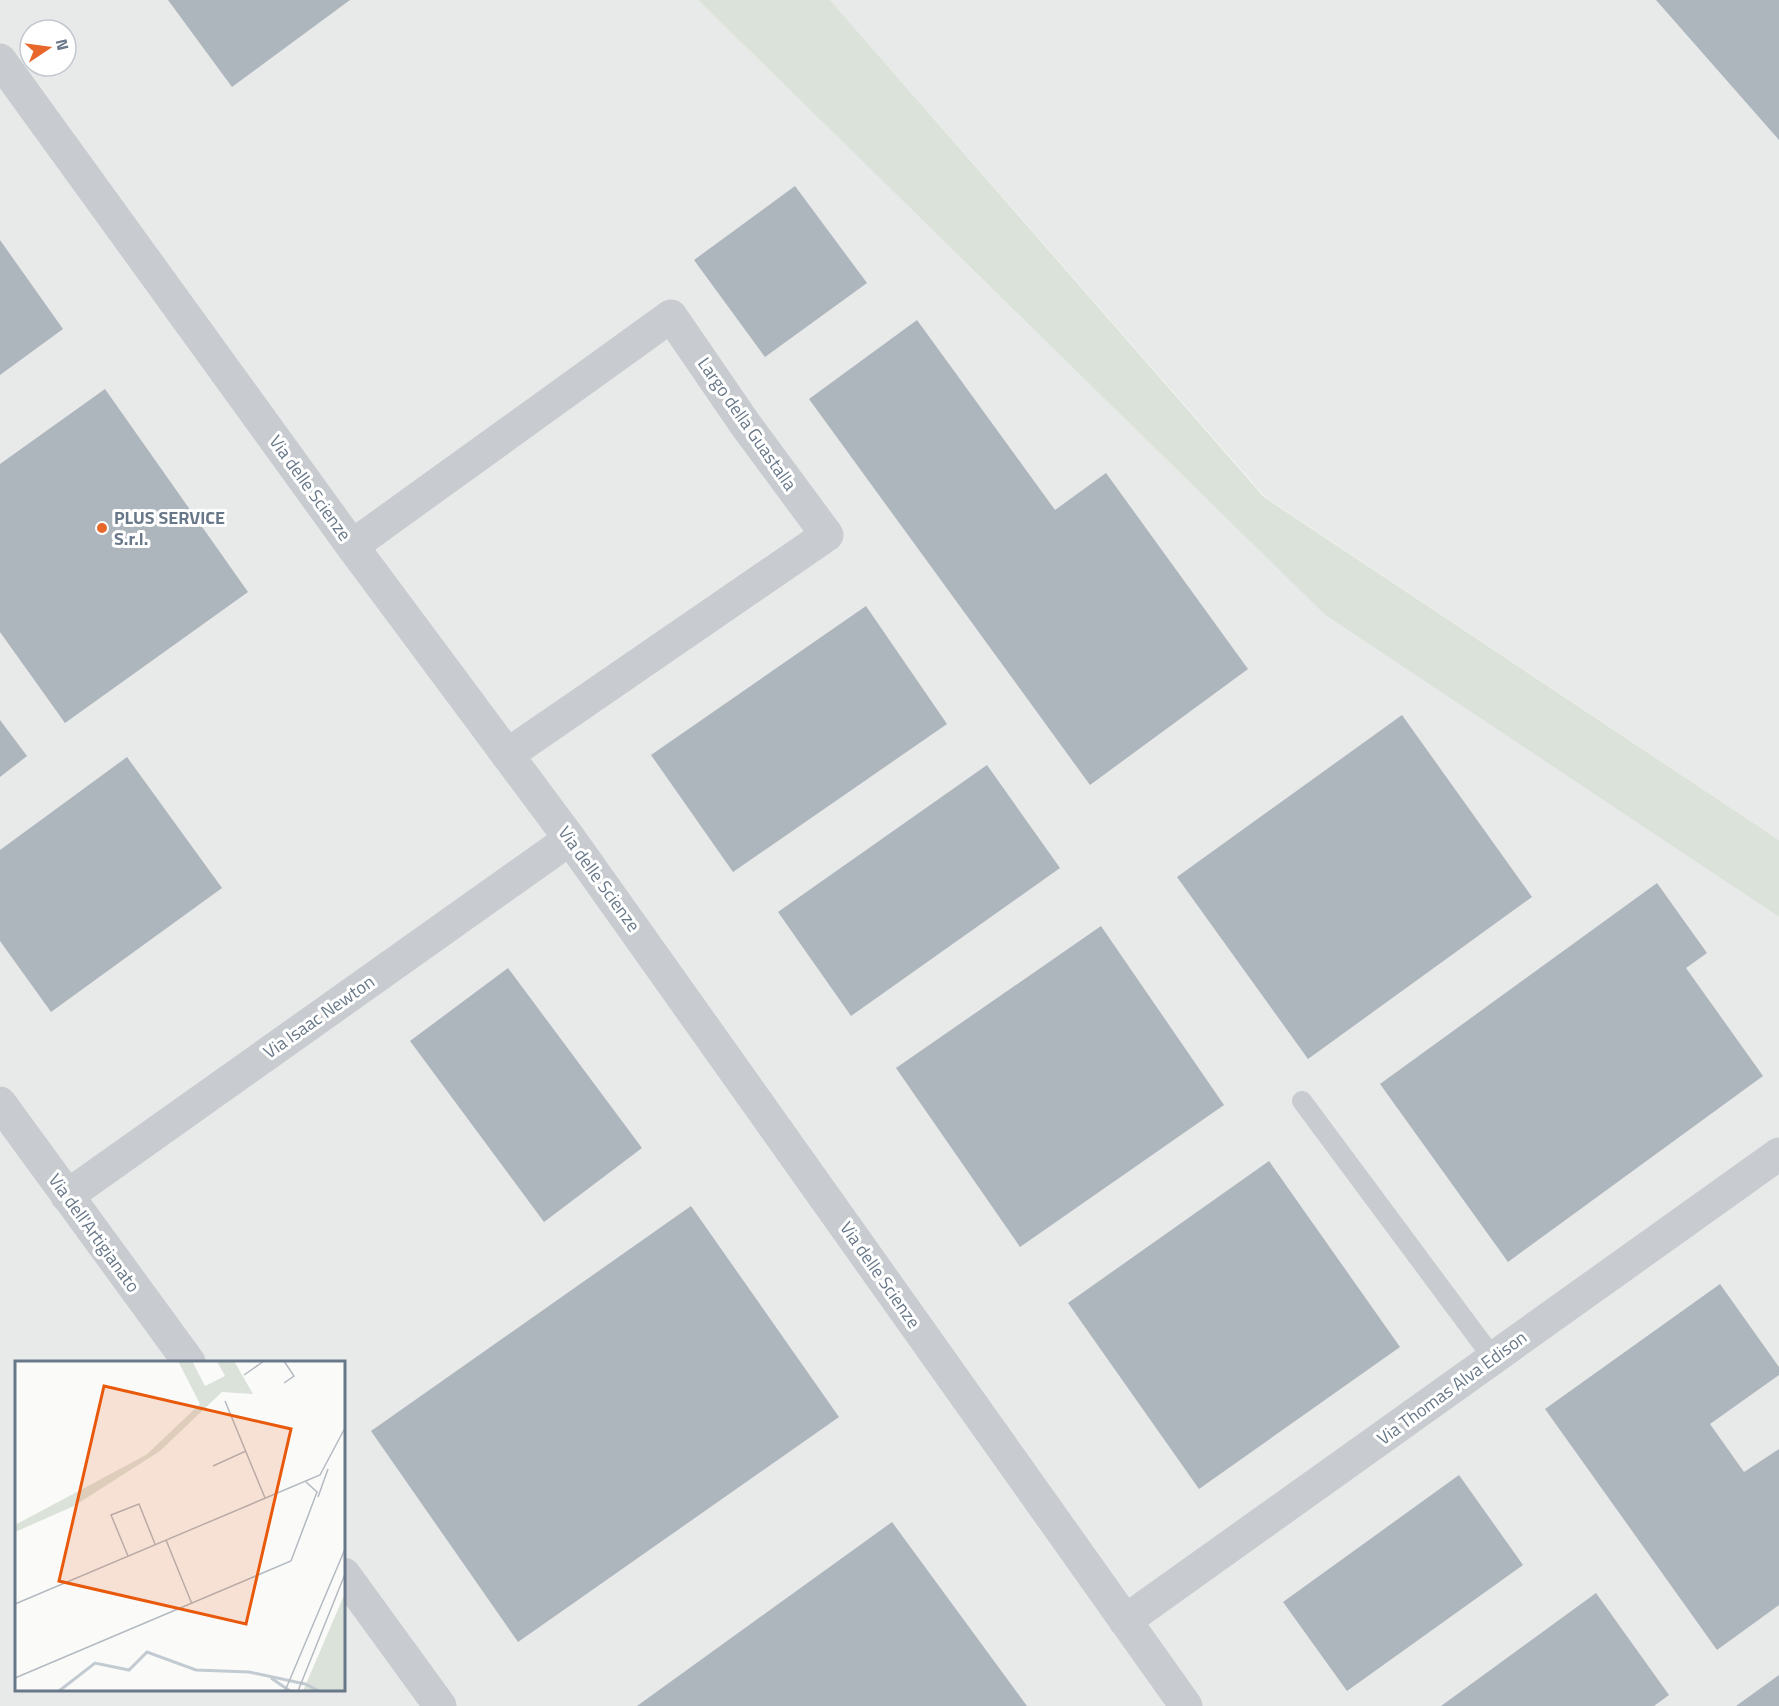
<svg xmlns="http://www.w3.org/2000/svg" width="1779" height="1706" viewBox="0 0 1779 1706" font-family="'Titillium Web',sans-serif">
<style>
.built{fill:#e8e9e9;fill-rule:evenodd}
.green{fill:#dbe2d9}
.building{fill:#aeb6bd}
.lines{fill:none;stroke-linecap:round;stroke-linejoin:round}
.service{stroke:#c8cbcf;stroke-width:20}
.minor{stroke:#c8cbcf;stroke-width:33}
.poi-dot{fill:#e8672a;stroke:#fff;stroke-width:2}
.labels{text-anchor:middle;stroke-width:6;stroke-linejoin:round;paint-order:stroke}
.street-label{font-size:18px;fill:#687889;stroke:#fff}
.poi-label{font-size:18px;font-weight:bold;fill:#687889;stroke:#fff;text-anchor:start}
.inset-river{fill:none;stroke:#c2cbd1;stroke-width:3}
.inset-road{fill:none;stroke:#b3bac2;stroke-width:1.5}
.view{fill:#e8590c;fill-opacity:0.15;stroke:#e8590c;stroke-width:3}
.inset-edge{fill:none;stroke:#687889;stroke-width:3}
</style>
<rect width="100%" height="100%" fill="#fafaf8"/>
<path class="built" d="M0,0H698L1325,615L1779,917V1706H0ZM30,30H66V66H30ZM16,1362H344V1690H16Z
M830,0H1779V840L1265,497Z"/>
<path class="green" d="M698,0H830L1264,497L1779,840V917L1325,615Z"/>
<path class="building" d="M168,0H350L232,87Z
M1656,0H1779V140Z
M795,186L867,283L765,357L694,260Z
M0,240L63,329L0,375Z
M917,320L1055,510L1106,473L1248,669L1090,785L809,399Z
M105,389L248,592L65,723L0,632V464Z
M866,606L947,724L733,872L651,755Z
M1402,715L1532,897L1308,1059L1177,877Z
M0,720L27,756L0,777Z
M127,757L222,888L51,1012L0,941V850Z
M987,765L1060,868L851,1016L778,912Z
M1657,883L1707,953L1686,968L1763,1076L1508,1262L1380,1084Z
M1101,926L1224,1105L1020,1247L896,1068Z
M508,968L642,1148L544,1222L410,1041Z
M1269,1161L1400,1347L1199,1489L1068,1303Z
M691,1206L839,1417L518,1642L371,1431Z
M1720,1284L1779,1367V1375L1710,1424L1744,1472L1779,1449V1605L1717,1650L1545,1409Z
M1459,1475L1523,1565L1347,1691L1283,1602Z
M892,1522L1027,1706H637Z
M1596,1593L1669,1695L1654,1706H1441Z
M1779,1675V1706H1736Z"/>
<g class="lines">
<path class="service" d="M1302,1101L1493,1358"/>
<path class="minor" d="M0,60L352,546L570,839L1186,1706
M352,546L671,316L745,424L827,535L507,755
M0,1103L189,1362
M67,1196L570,839
M344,1574L440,1706
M1125,1621L1779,1154"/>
</g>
<circle class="poi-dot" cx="102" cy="528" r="6"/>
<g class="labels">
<g class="street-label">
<text transform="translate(747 424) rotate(55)" y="6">Largo della Guastalla</text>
<text transform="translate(310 488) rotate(54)" y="6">Via delle Scienze</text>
<text transform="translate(599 879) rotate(54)" y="6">Via delle Scienze</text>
<text transform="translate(319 1017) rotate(-35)" y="6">Via Isaac Newton</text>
<text transform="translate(94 1233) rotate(54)" y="6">Via dell'Artigianato</text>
<text transform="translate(880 1275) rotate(55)" y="6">Via delle Scienze</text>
<text transform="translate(1452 1388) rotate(-36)" y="6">Via Thomas Alva Edison</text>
</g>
<g class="poi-label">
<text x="114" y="524">PLUS SERVICE<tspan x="114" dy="21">S.r.l.</tspan></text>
</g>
</g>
<g transform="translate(15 1361)">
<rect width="330" height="330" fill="#fafaf8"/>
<path d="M163,0H177L190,25L210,15L202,0H219L238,33L207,31L145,90L59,145L0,171V164L131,94L185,43ZM330,232V330H288Z" fill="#dbe2d9"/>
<path class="inset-river" d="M256,317L275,330M44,330L80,302L114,309L132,291L181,309L234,311L290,323L304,330"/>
<path class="inset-road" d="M269,0L279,15L269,22M229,14L249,0M210,40L250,137M198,105L231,90M303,136L313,108M151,179L177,243M113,195L96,154L124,143L140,183M0,243L305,114L330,67M0,317L276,200L302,131L291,121M270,330L330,188M283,330L330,213"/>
<path class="view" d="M89,25L276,68L231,263L44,220Z"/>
<rect width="330" height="330" class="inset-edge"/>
</g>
<g transform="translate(48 48) rotate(77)"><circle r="28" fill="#ffffff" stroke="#c3c9d0" stroke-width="1.5"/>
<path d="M0-4.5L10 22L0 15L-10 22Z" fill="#e8672a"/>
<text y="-9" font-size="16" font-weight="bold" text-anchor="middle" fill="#687889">N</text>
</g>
</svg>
